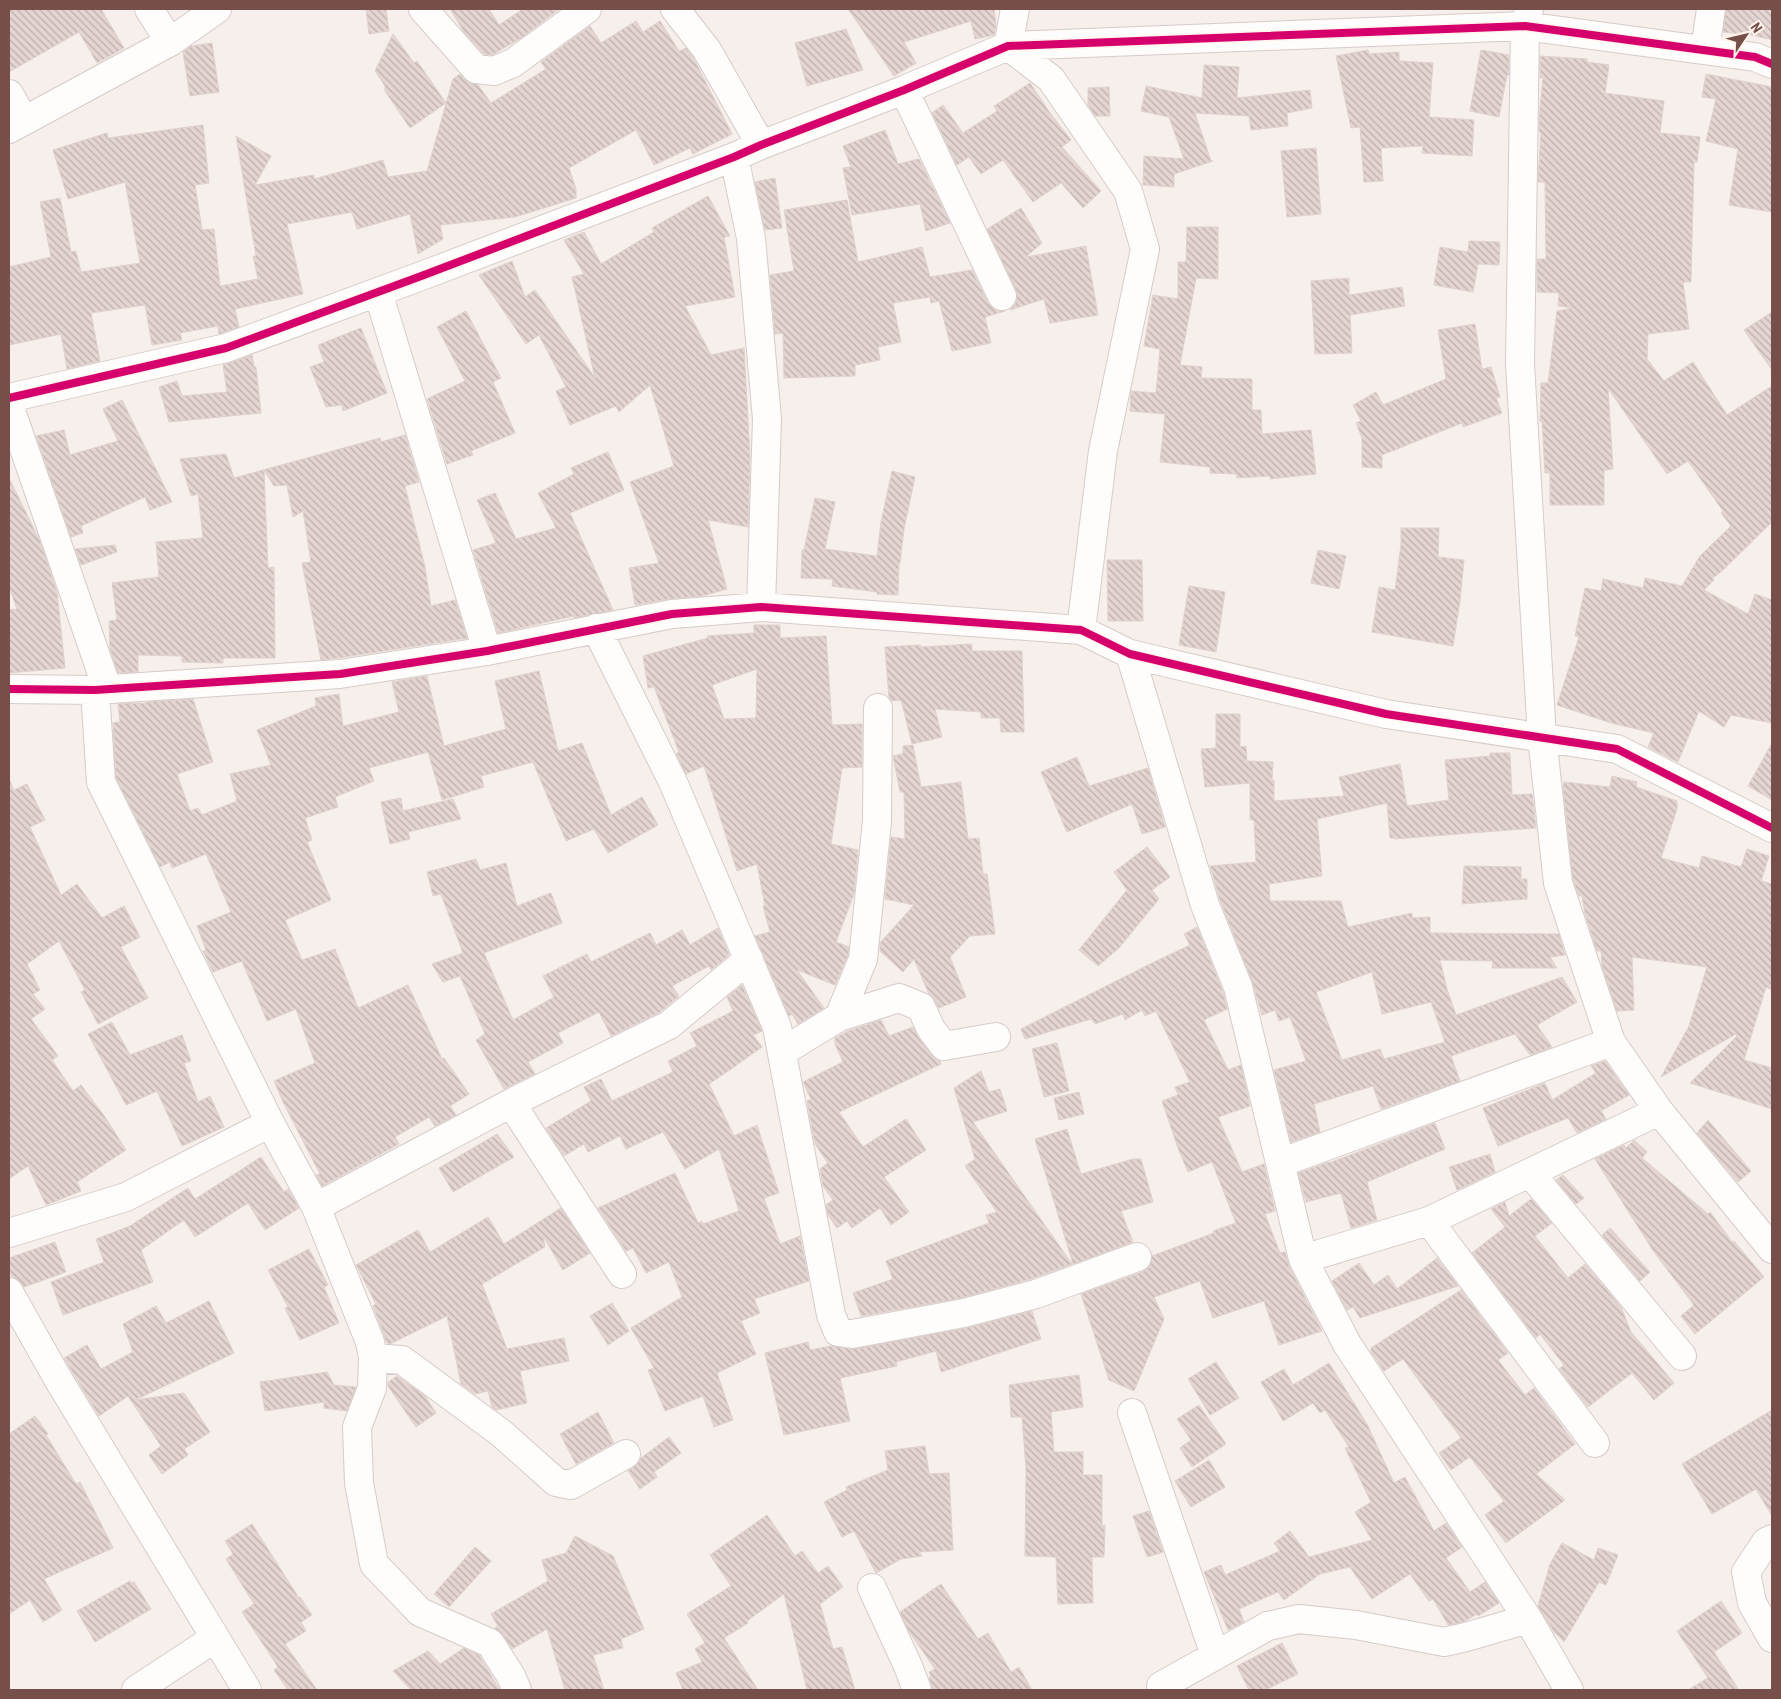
<svg xmlns="http://www.w3.org/2000/svg" width="1781" height="1699" viewBox="0 0 1781 1699" font-family="'Roboto Condensed',sans-serif">
<style>
.building{fill:url(#building-back-hatch);stroke:#e0d1cd;fill-rule:evenodd}
.lines{fill:none;stroke-linecap:round;stroke-linejoin:round}
.minor-casing{stroke:#d6cbc8;stroke-width:30}
.minor{stroke:#fefdfc;stroke-width:28}
.cycleway-casing{stroke:#fff3ec;stroke-width:11}
.cycleway{stroke:#d6006c;stroke-width:8}
</style>
<defs>
<pattern id="building-back-hatch" width="6" height="6" patternUnits="userSpaceOnUse" patternTransform="scale(1.25)"><rect width="6" height="6" fill="#e4d5d2"/><path d="M-1 5l2 2M0 0l6 6M5-1l2 2" fill="none" stroke="#bdafac"/></pattern>
</defs>
<rect width="100%" height="100%" fill="#f7efeb"/>
<path class="building" d="M9,9H101L124,48L97,63L79,32L9,72Z
M366,9H386L389,31L369,34Z
M450,9H489L499,25L523,9H557L558,10L521,38L492,55L484,54L464,32Z
M848,9H994L996,26L994,35L975,39L971,21L904,42L916,63L894,76Z
M1726,9H1772V40L1752,35L1723,32Z
M636,21L643,32L660,21L679,51L686,48L693,57L732,134L693,154L690,148L654,165L636,130L569,168L576,189V198L515,217L440,225L443,239L418,254L410,214L357,229L352,212L287,224L303,294L235,309L239,327L222,333L219,334L218,326L180,333L182,340L152,345L145,305L91,313L100,361L67,369L61,334L9,345V267L51,257L40,202L60,198L71,252L76,251L81,272L140,263L125,182L68,199L53,150L107,133L108,138L203,125L209,183L195,185L202,230L214,229L220,286L258,279L253,256H256L236,136L271,156L255,185L314,175V179L383,160L388,177L427,171L453,79L460,74L465,80L478,85L491,103L546,69L541,62L590,26L601,43Z
M846,29L863,70L807,86L795,43Z
M393,34L414,63L417,61L446,103L410,128L385,91V86L375,71Z
M212,43L219,92L190,96L183,52L191,46Z
M1368,50L1369,54L1399,52V61L1433,63L1429,117L1474,120L1472,156L1422,153L1423,146L1381,148L1383,181L1364,182L1360,127L1351,128L1336,56Z
M1481,50L1509,55V75H1507L1499,117L1470,111Z
M1540,56L1587,59V62L1609,65L1605,93L1664,101L1660,133L1700,137L1697,162H1694L1691,282H1683L1689,329L1648,334L1647,359L1664,381L1693,362L1727,415L1772,386V522L1724,569L1712,579L1714,580L1704,590L1748,614L1755,594L1772,600V723L1731,715L1724,727L1699,711L1678,762L1648,747L1654,733L1611,723L1557,705L1579,637L1575,636L1585,588L1601,591L1603,579L1643,588L1645,578L1682,586L1700,556L1731,526L1721,513L1723,511L1688,461L1667,474L1608,388L1613,469L1604,470V505H1550V473H1545L1542,421H1540L1541,383H1548L1557,311L1574,308L1558,306L1559,293L1537,292V259H1546L1545,182H1538L1541,132H1539V117L1543,78H1540Z
M1204,65L1239,67L1237,98L1310,90L1312,108L1287,113L1288,126L1251,130L1249,116L1195,113L1211,161H1213L1174,174V187L1143,185L1144,156L1184,159L1169,117L1141,111L1146,86L1202,98Z
M1706,74L1772,87V212L1729,205L1738,149L1706,141L1716,99L1702,97Z
M1030,83L1050,113L1071,140L1062,147L1101,191L1083,208L1061,183L1033,202L1003,160L981,174L969,157L957,165L932,113L943,105L963,133L997,111L994,106Z
M1109,87L1110,116H1095L1088,105V88Z
M885,130L898,164L919,159L950,223L926,231L920,204L852,215L843,168L851,167L843,146Z
M1316,148L1321,214L1287,217L1281,151Z
M775,178L782,228L765,230L755,182Z
M708,196L730,236L724,237L735,297L685,306L711,355L744,348L750,456L748,527L708,520L727,589L703,596L669,599L635,605L629,568L659,563L630,482L674,466L650,385L619,412L616,406L570,425L556,391L566,387L539,335L526,344L479,275L512,261L525,297L535,290L595,378L572,277L584,274L564,240L584,232L601,264L654,232L652,228Z
M847,200L858,262L922,247L930,277L972,270L988,303L994,309L1000,311H1005L985,317L991,343L952,351L939,301L931,303L930,297L893,303L901,342L878,347L880,360L855,365V376L784,378L783,333L775,334L770,275L794,271L784,210Z
M1021,208L1042,243L1026,257L1086,246L1098,315L1050,323L1044,299L1010,310L1015,304L1017,298L1016,290L987,229Z
M1187,227H1218V279L1196,278L1180,365L1202,367L1201,378L1252,379V410H1261L1262,434L1311,430L1316,474L1270,479V476L1237,478L1236,474L1210,473V467L1160,462L1165,414L1130,411L1131,391L1156,393L1160,349L1144,346L1153,295L1178,299V262H1186Z
M1469,241L1500,242L1499,265L1478,264L1473,292L1434,285L1440,247L1468,252Z
M1349,278V295L1402,287L1405,306L1350,315L1352,353L1315,354L1311,281Z
M466,311L501,378L493,382L515,433L471,451L473,455L447,464L427,399L465,381L437,327Z
M1772,312V370L1744,330Z
M1475,324L1482,369L1491,367L1500,397L1496,398L1502,413L1463,427L1462,423L1382,455V468L1362,467V438L1356,423L1361,421L1353,405L1376,392L1383,405L1446,379L1438,330Z
M361,328L387,393L343,411L342,405L326,407L310,367L324,362L318,345Z
M252,355L254,367H256L261,413L169,422L159,387L177,381L182,396L227,392L223,365Z
M122,400L172,502L150,510L145,497L81,526L83,533L71,537L36,436L64,430L70,455L118,441L103,409Z
M405,435L419,482L405,486L425,567L431,606L455,600L467,638L338,658L321,660L302,563L311,562L303,511L293,517L287,485L274,486L264,470L268,568L274,567L275,658H223V663L182,662V656L138,655V672L118,673L110,649L109,621L117,620L112,583L159,577L156,542L203,538L198,494L191,496L180,459L226,454L234,478L380,438L381,442Z
M608,452L624,490L570,513L613,610L574,618V616L498,633L473,550L496,543L477,500L495,493L516,539L556,528L538,493L574,474L571,468Z
M892,471L915,477L904,529L900,563L899,562L898,595L877,594V592L832,586L833,579L801,578L802,550H804L815,498L835,502L825,549L877,556L881,522Z
M9,478L40,541L57,592L65,668L9,673V610L17,609L9,587Z
M1401,528H1439L1438,557L1464,560L1460,601L1453,646L1372,632L1379,587L1395,590L1401,545Z
M115,545L117,552L81,565L75,549Z
M1318,550L1346,556L1339,589L1311,583Z
M1107,560H1142L1143,621H1108Z
M1189,586L1225,592L1216,652L1179,645Z
M754,625H780V638L826,636L832,725L862,724V767L842,768L831,844L858,850L854,894L836,942L849,947L848,955L835,985L797,970L824,1008L798,1024L792,1014L789,1016L755,936L770,932L763,906H765L757,864L737,871L704,766L686,774L676,754L679,752L654,687L648,688L643,656L708,638L707,636L754,633ZM757,669L756,718L724,719L712,685Z
M972,644V651H1022L1024,732H1001L1000,718H981V712L935,709L942,737L912,744L901,700L892,701L889,698L885,647L920,645L921,647Z
M539,671L558,751L582,743L611,815L642,797L658,825L608,853L594,829L566,841L533,762L481,776L484,787L442,800L428,752L369,768L374,781L335,797L338,807L305,818L312,840L307,842L331,900L285,920L302,960L335,949L358,1008L408,985L442,1059L444,1058L469,1094L450,1106L456,1115L435,1126L429,1117L395,1137L399,1144L322,1186L316,1175L320,1174L284,1104L274,1081L315,1063L296,1009L267,1021L242,961L213,972L203,951L206,950L197,926L231,912L206,854L172,868L170,862L160,867L116,778L113,723L120,722L118,704L141,703V704L148,702L193,699L213,762L177,774L190,811L198,808L202,815L237,801L230,774L271,765L257,730L316,706L315,698L339,694L343,726L399,712L392,682L427,676L444,746L506,729L495,681Z
M1216,714H1240V747L1246,746L1247,761L1273,762L1272,780H1274V801L1344,796L1339,777L1400,764L1407,806L1449,800L1445,760L1490,756V753H1510L1512,795L1532,794L1536,828L1394,839V838H1390L1387,803L1317,819L1322,876L1269,884L1270,901H1341L1348,927L1412,913V918L1430,917V933L1559,934L1565,955L1550,957L1557,968H1492L1493,961L1440,960L1447,989L1456,1015L1562,977L1577,1002L1537,1025L1552,1047L1530,1055L1515,1034L1451,1056L1460,1081L1381,1109L1373,1086L1314,1104L1320,1132L1291,1142L1274,1070L1306,1061L1290,1017L1279,1021L1275,1010L1262,1015L1252,981L1220,900L1210,866L1256,862L1254,820H1250V783L1205,787L1201,749L1216,748ZM1372,972L1382,1014L1431,1002L1445,1042L1384,1059L1380,1049L1342,1060L1316,992Z
M1772,743V800L1748,786Z
M913,745L921,787L961,782L968,839L979,838L983,874H987L995,934L970,936L950,957L966,997L939,1008L935,1001L929,994L914,959L903,972L880,951V943L914,905L885,899L891,837L905,839L904,792H900L893,756L903,754V746Z
M1077,757L1089,786L1148,768L1165,827L1142,834L1132,804L1067,832L1041,772Z
M1612,776L1637,782L1636,787L1677,801V809L1661,858L1699,868L1702,856L1741,867L1747,849L1769,856L1761,881L1772,884V990L1766,987L1744,1060L1772,1068V1109L1690,1083L1737,1036L1736,1034L1661,1077L1689,1026L1707,967L1632,957L1634,1010L1617,1011L1602,966L1601,951H1597L1585,914L1582,896H1579L1573,880L1563,787L1564,782L1610,787Z
M9,779L14,790L27,784L45,820L30,827L61,895L77,884L102,918L124,906L140,937L121,947L148,998L98,1024L81,992L85,990L59,941L27,964L40,990L33,994L45,1009L31,1019L58,1056L52,1060L73,1091L81,1085L105,1117L126,1150L77,1182L81,1191L46,1205L28,1166L9,1179Z
M401,798L403,811L453,799L461,819L408,832L410,839L390,844L381,802Z
M1147,847L1170,877L1152,890L1159,899L1119,948L1098,966L1079,950L1127,890L1114,872Z
M476,859L480,870L506,863L517,906L551,893L562,923L484,953L513,1020L554,997L543,976L587,954L591,962L650,933L656,945L682,930L690,945L718,928L729,955L711,970L709,966L672,986L679,996L660,1012L611,1036L599,1012L558,1033L563,1043L528,1062L535,1074L504,1089L476,1040L485,1034L460,976L443,982L432,964L463,953L441,894L433,896L427,872Z
M1464,866L1521,867V879H1527V899L1462,904Z
M1197,927L1223,992L1227,1009L1204,1020L1228,1070L1241,1065L1250,1106L1218,1117L1242,1172L1264,1164L1275,1211L1265,1214L1280,1253L1285,1252L1289,1266L1322,1331L1279,1345L1264,1301L1213,1318L1200,1281L1154,1297L1164,1319L1134,1391L1109,1380L1081,1294L1142,1272L1149,1267L1152,1256L1214,1233L1213,1231L1236,1223L1212,1162L1188,1172L1178,1148L1162,1101L1178,1095L1175,1087L1190,1082L1156,1011L1145,1016L1142,1010L1125,1020L1123,1014L1095,1024L1091,1019L1025,1039L1021,1029L1150,964L1190,945L1184,934Z
M742,985L762,1031L753,1035L762,1047L738,1064L736,1061L737,1065L709,1084L734,1136L757,1125L779,1193L764,1198L780,1244L800,1236L809,1281L754,1299L760,1313L741,1321L756,1354L717,1373L733,1420L714,1427L703,1396L665,1411L648,1370L654,1368L631,1328L682,1297L669,1262L646,1273L633,1248L626,1251L598,1208L675,1173L698,1223L702,1221L703,1224L739,1211L719,1149L685,1169L663,1132L626,1149L620,1136L588,1152L584,1144L564,1156L546,1128L591,1101L584,1087L601,1079L612,1101L673,1072L668,1061L697,1046L690,1033L733,1011L727,997Z
M881,1020L889,1036L913,1027L919,1038L932,1055L940,1061L941,1064L839,1112L863,1147L906,1119L926,1150L884,1177L909,1212L891,1225L880,1208L852,1228L847,1221L837,1228L828,1215L826,1205L833,1200L823,1186L820,1169L828,1163L815,1144L807,1101L811,1099L803,1082L843,1062L835,1044V1038L848,1031Z
M112,1022L130,1055L182,1035L191,1061L184,1063L198,1102L210,1096L224,1127L182,1146L157,1091L126,1105L88,1034Z
M1057,1043L1069,1091L1044,1097L1032,1049Z
M1605,1061L1629,1095L1601,1111L1606,1119L1577,1133L1568,1118L1498,1146L1483,1108L1545,1083L1552,1100L1596,1073L1591,1066Z
M981,1071L989,1092L1000,1089L1007,1111L973,1122L1072,1264L1031,1279L961,1298L861,1316L853,1293L893,1279L886,1261L989,1223L986,1215L997,1212L965,1166L975,1159L954,1088Z
M1079,1092L1084,1114L1059,1120L1054,1098Z
M1708,1120L1751,1171L1738,1182L1697,1133Z
M1435,1123L1445,1149L1367,1182L1377,1220L1351,1228L1341,1193L1306,1202L1298,1173L1329,1162V1163Z
M1067,1129L1081,1174L1133,1159H1141L1153,1202L1121,1211L1133,1242L1073,1264L1035,1139Z
M497,1134L514,1157L453,1192L439,1168Z
M1634,1140L1647,1152L1642,1158L1708,1214L1710,1212L1733,1243L1734,1241L1764,1277L1695,1334L1681,1316L1694,1305L1654,1252L1595,1159L1624,1145L1626,1148Z
M1490,1154L1495,1172L1457,1190L1449,1167Z
M261,1157L284,1192L288,1189L299,1208L265,1230L248,1203L195,1237L184,1220L141,1250L153,1282L63,1315L51,1282L104,1262L96,1239L130,1226L188,1188L195,1199Z
M1563,1175L1584,1198L1576,1204L1556,1180Z
M1531,1199L1552,1223L1535,1236L1568,1278L1585,1264L1621,1307L1631,1332L1674,1383L1654,1400L1632,1373L1588,1407L1559,1369L1564,1365L1540,1334L1536,1338L1472,1253L1505,1227L1491,1209L1505,1202L1509,1216Z
M561,1208L590,1253L563,1270L543,1236L545,1247L482,1284L507,1349L564,1338L569,1361L520,1371L527,1403L496,1410L492,1407L488,1391L475,1394L461,1384L447,1316L390,1344L387,1343L373,1306L376,1304L356,1265L418,1230L430,1252L488,1217L504,1244Z
M1610,1228L1650,1272L1640,1281L1602,1235Z
M55,1242L66,1272L24,1287L17,1279L12,1277L9,1268V1258Z
M309,1249L328,1285L324,1287L339,1323L300,1340L285,1308L288,1307L268,1270Z
M1437,1258L1458,1286L1360,1318L1353,1307L1347,1310L1332,1281L1359,1263L1374,1285L1388,1275L1397,1289Z
M1461,1290L1508,1353L1498,1360L1525,1395L1534,1388L1575,1444L1536,1474L1565,1500L1506,1543L1485,1515L1504,1501L1470,1457L1451,1470L1439,1453L1461,1438L1403,1359L1384,1371L1371,1352V1348Z
M209,1301L234,1353L135,1400L184,1393L210,1432L184,1449L188,1455L162,1474L149,1455L161,1446L128,1396L99,1416L64,1358L87,1345L101,1369L133,1352L123,1324L156,1306L166,1323Z
M612,1303L629,1331L608,1345L590,1316Z
M1032,1311L1041,1339L941,1372L936,1351L896,1362L897,1366L840,1378L850,1421L784,1435L765,1353L808,1342L810,1350L831,1346L855,1349L967,1328Z
M1216,1362L1239,1398L1210,1415L1188,1379Z
M1329,1363L1367,1424L1394,1483L1405,1477L1434,1531L1446,1523L1462,1547L1446,1558L1470,1592L1485,1582L1499,1603L1478,1616L1477,1614L1463,1622L1448,1625L1433,1599L1429,1601L1410,1574L1372,1599L1350,1567L1320,1574L1284,1600L1278,1592L1239,1609L1244,1622L1228,1630L1204,1572L1221,1565L1225,1575L1280,1551L1274,1543L1290,1531L1309,1557L1372,1540L1355,1512L1371,1502L1345,1448L1349,1447L1325,1410L1320,1413L1313,1403L1283,1421L1261,1382L1284,1369L1293,1385Z
M327,1372L334,1385L356,1387L347,1411L324,1408V1402L265,1411L260,1382Z
M1079,1375L1083,1407L1051,1412L1054,1452H1083V1475H1102V1526L1105,1525L1104,1557H1092L1093,1603L1058,1604L1056,1557L1025,1556L1026,1469L1022,1417H1011L1009,1385Z
M397,1376L425,1396L436,1413L416,1427L388,1386V1382Z
M1199,1405L1226,1444L1192,1467L1180,1448L1191,1440L1177,1419Z
M1772,1410V1516L1756,1489L1712,1514L1682,1464Z
M598,1412L614,1443L576,1464L560,1434Z
M35,1416L48,1434L46,1435L76,1484L80,1482L113,1548L44,1579L62,1610L43,1622L30,1600L9,1614V1434Z
M669,1437L681,1453L654,1472L657,1477L640,1489L628,1471L639,1462L641,1458Z
M925,1446L929,1474L949,1473L953,1550L919,1552L922,1556L901,1559L876,1573L854,1531L842,1537L824,1502L847,1490L846,1487L888,1470L885,1451Z
M1209,1460L1225,1487L1191,1507L1175,1481Z
M1149,1511L1163,1552L1147,1557L1133,1516Z
M767,1515L795,1556L802,1551L818,1573L828,1566L843,1587L820,1604L833,1649L842,1647L855,1690H807L784,1594L747,1621L748,1623L724,1638L758,1690H683L676,1673L702,1662L695,1649L705,1643L687,1614L731,1586L710,1555Z
M252,1524L299,1598L300,1597L312,1615L301,1622L306,1631L285,1644L317,1690H288L274,1670L278,1667L242,1612L254,1604L226,1559L233,1554L225,1541Z
M575,1536L613,1556L644,1629L621,1639L623,1648L593,1655L604,1690H565L547,1629L512,1649L503,1635L495,1628L498,1626L491,1614L548,1581L542,1560L566,1553Z
M1562,1543L1594,1560L1598,1548L1618,1555L1606,1585L1599,1582L1564,1642L1554,1632L1538,1606L1550,1564Z
M475,1547L491,1561L449,1607L434,1594Z
M130,1581L132,1583L134,1582L151,1609L95,1642L77,1611Z
M941,1584L978,1639L988,1633L1011,1672L1019,1667L1032,1690H932L929,1677L931,1676L929,1672L935,1669L908,1630L900,1612Z
M1721,1601L1742,1633L1714,1652L1739,1690H1688L1708,1678L1677,1631Z
M1282,1643L1298,1674L1265,1690H1249L1237,1666Z
M464,1648L479,1655L500,1690H411L393,1671L428,1651L440,1664Z"/>
<g class="lines">
<defs>
<path id="minor" d="M149,9L170,42
M423,9L476,69L494,71L513,63L587,9
M675,9L707,50L761,145
M1015,9L1008,46L1051,79L1128,191L1145,249L1103,451L1081,630
M1529,9L1525,26L1520,364L1542,737L1558,883L1611,1042L1659,1111L1772,1249
M1705,50L1711,9
M904,90L1002,296
M9,94L24,120
M9,129L170,42L217,9
M734,157L751,238L767,419L761,607
M378,292L487,651
M9,398L226,348L424,275L734,157L761,145L904,90L1008,46L1525,26L1755,57L1772,64
M9,405L107,688
M596,628L673,782L777,1027L831,1315L838,1332L852,1334L964,1313L1036,1294L1137,1257
M1130,654L1205,905L1238,987L1303,1259L1347,1344L1528,1619L1569,1690
M9,689L95,690L340,674L487,651L672,614L761,607L1081,630L1130,654L1386,714L1617,749L1772,828
M95,690L101,782L270,1123L316,1207L370,1342L373,1358L372,1388L357,1427L359,1483L374,1564L420,1612L490,1643L511,1676L517,1690
M839,1017L863,959L877,821L878,708
M782,1052L839,1017L899,998L921,1007L931,1029L944,1046L996,1037
M511,1103L622,1274
M1280,1163L1611,1042
M1530,1173L1682,1356
M316,1207L511,1103L669,1025L749,959
M1429,1221L1595,1443
M9,1233L126,1197L270,1123
M1303,1259L1429,1221L1659,1111
M9,1292L58,1379L247,1690
M373,1358L402,1360L501,1433L556,1482L571,1485L626,1454
M1132,1413L1215,1655
M1772,1539L1766,1542L1746,1572L1752,1603L1772,1638
M872,1588L908,1666L917,1690
M1161,1686L1268,1626L1299,1619L1356,1625L1444,1642L1466,1637L1528,1619
M136,1690L215,1638"/>
</defs>
<use href="#minor" class="minor-casing"/>
<use href="#minor" class="minor"/>
<defs>
<path id="cycleway" d="M9,398L226,348L424,275L734,157L761,145L904,90L1008,46L1525,26L1755,57L1772,64
M9,689L95,690L340,674L487,651L672,614L761,607L1081,630L1130,654L1386,714L1617,749L1772,828"/>
</defs>
<use href="#cycleway" class="cycleway-casing"/>
<use href="#cycleway" class="cycleway"/>
</g>
<rect width="1781" height="1699" fill="none" stroke="#764e4a" stroke-width="20"/>
<g transform="translate(1746 35) rotate(55)" stroke="#fff3ec" stroke-width="4" paint-order="stroke">
<path d="M0-4L9 19L0 12L-9 19Z" fill="#764e4a"/>
<text y="-8" font-size="14" font-weight="bold" text-anchor="middle" fill="#764e4a">N</text>
</g>
</svg>
